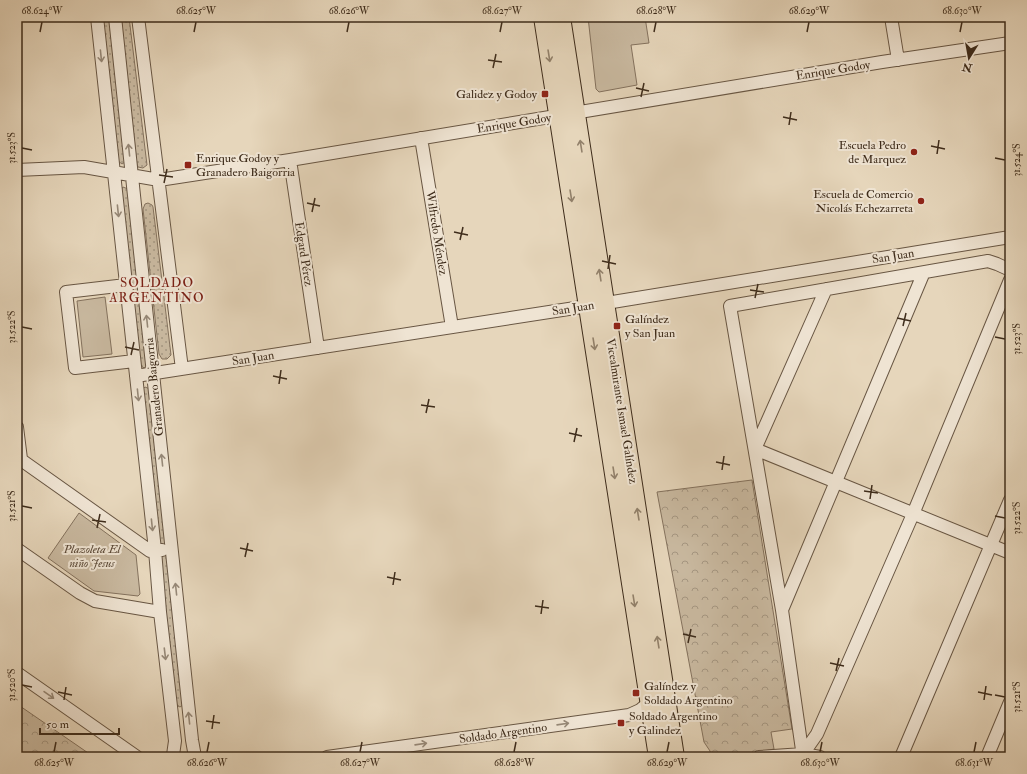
<svg xmlns="http://www.w3.org/2000/svg" width="1027" height="774" viewBox="0 0 1027 774" font-family="'IM FELL Double Pica',serif">
<style>
.grass{fill:url(#grass-dots);stroke:#84725e}
.forest{fill:url(#forest-crowns);stroke:#84725e}
.park{fill:#c9b9a0;stroke:#84725e}
.lines{fill:none;stroke-linecap:round;stroke-linejoin:round}
.minor-casing{stroke:#685643;stroke-width:14}
.primary-casing{stroke:#3e2c1b;stroke-width:20}
.minor{stroke:#efe4d3;stroke-width:12}
.primary{stroke:#e6d6bb;stroke-width:18}
.oneway{stroke:#968877}
.oneway2{stroke:#92816b}
.ticks{fill:none;stroke:#3e2c1b;stroke-width:1.5}
.poi-dot{fill:#8f2418;stroke:#efe4d3;stroke-width:1.5}
.labels{text-anchor:middle;stroke-width:4;stroke-linejoin:round;paint-order:stroke}
.street-label{font-size:12px;fill:#3e2c1b;stroke:#efe4d3}
.poi-label{font-size:12px;fill:#3e2c1b;stroke:#efe4d3;text-anchor:start}
.park-label{font-size:12px;font-style:italic;fill:#5a4836;stroke:#efe4d3}
.neighbourhood-label{font-size:13px;letter-spacing:1px;fill:#7a1f14;stroke:#efe4d3}
.neatline{fill:none;stroke:#3e2c1b;stroke-width:1.5}
.ticks-label{font-size:10px;text-anchor:middle;fill:#3e2c1b}
</style>
<defs>
<pattern id="grass-dots" width="8" height="8" patternUnits="userSpaceOnUse"><rect width="8" height="8" fill="#c9b9a0"/><path d="M2 2h.1M6 6h.1" fill="none" stroke="#a59782" stroke-width="1.8" stroke-linecap="round"/></pattern>
<pattern id="forest-crowns" width="20" height="18" patternUnits="userSpaceOnUse"><rect width="20" height="18" fill="#c9b9a0"/><path d="M2 6a3 3 0 1 1 6 0M12 15a3 3 0 1 1 6 0" fill="none" stroke="#a59782"/></pattern>
</defs>
<rect width="100%" height="100%" fill="#e6d6bb"/>
<filter id="stains"><feTurbulence type="fractalNoise" baseFrequency=".005" numOctaves="4"/><feColorMatrix values="0 0 0 0 .2 0 0 0 0 .09 0 0 0 0 .02 0 0 0 .5 -.17"/></filter>
<radialGradient id="worn" r=".72"><stop offset=".6" stop-color="#630" stop-opacity="0"/><stop offset="1" stop-color="#630" stop-opacity=".3"/></radialGradient>
<path class="grass" d="M102,17H110L125,162L122,164L118,161Z
M121,17H129L147,165L143,168L138,167L137,165Z
M123,187L128,189L147,366L144,368L140,365L121,190Z
M148,203L152,205L153,207L171,355L167,359H162L159,354L143,209L145,204Z
M145,387L150,389L167,543L165,546L159,544L142,390Z
M163,552L168,555L183,705L180,707L178,706L176,703L160,556Z"/>
<path class="forest" d="M752,480L792,729L771,732L774,749L733,757H711L710,751L704,742L657,492Z
M17,704L94,757H17Z"/>
<path class="park" d="M588,17H645L649,43L631,45L637,85L599,92L596,89Z
M105,297L112,354L83,357L77,301Z
M79,513L136,555L140,594L138,596L94,591L48,558Z"/>
<g class="lines">
<defs>
<path id="minor" d="M97,17L155,550L160,612L175,741L173,755
M115,17L192,740L195,757
M138,17L182,369
M891,17L898,60
M421,138L452,327
M290,160L318,348
M17,170L84,167L159,180L290,160L882,62L1010,43
M126,285L66,292L75,368L134,361
M826,289L755,449L1010,553
M136,376L588,306L1010,237
M17,427L21,459
M17,457L150,551L162,550
M17,549L80,593L95,601L160,612
M782,610L924,272
M17,673L137,757
M803,754L817,734L913,514L1010,280
M327,757L629,715L640,710L653,699
M759,757L803,754L820,757
M803,757L782,610L730,306L988,261L997,264L1010,270
M901,757L1010,500
M987,757L1010,702"/>
<path id="primary" d="M543,17L658,757
M561,17L675,757"/>
</defs>
<use href="#minor" class="minor-casing"/>
<use href="#primary" class="primary-casing"/>
<use href="#minor" class="minor"/>
<use href="#primary" class="primary"/>
</g>
<defs><path id="oneway-shaft" d="M-6 0H5M1.5-3L5.5 0L1.5 3" fill="none" stroke-width="1.6" stroke-linecap="round" stroke-linejoin="round"/></defs>
<g class="oneway">
<use href="#oneway-shaft" transform="translate(101 56) rotate(84)"/>
<use href="#oneway-shaft" transform="translate(129 150) rotate(-96)"/>
<use href="#oneway-shaft" transform="translate(118 211) rotate(84)"/>
<use href="#oneway-shaft" transform="translate(147 321) rotate(-96)"/>
<use href="#oneway-shaft" transform="translate(138 395) rotate(84)"/>
<use href="#oneway-shaft" transform="translate(162 460) rotate(-96)"/>
<use href="#oneway-shaft" transform="translate(152 525) rotate(84)"/>
<use href="#oneway-shaft" transform="translate(176 589) rotate(-96)"/>
<use href="#oneway-shaft" transform="translate(165 654) rotate(83)"/>
<use href="#oneway-shaft" transform="translate(49 695) rotate(35)"/>
<use href="#oneway-shaft" transform="translate(189 718) rotate(-96)"/>
<use href="#oneway-shaft" transform="translate(563 724) rotate(-8)"/>
<use href="#oneway-shaft" transform="translate(421 744) rotate(-8)"/>
</g>
<g class="oneway2">
<use href="#oneway-shaft" transform="translate(549 56) rotate(81)"/>
<use href="#oneway-shaft" transform="translate(581 146) rotate(-99)"/>
<use href="#oneway-shaft" transform="translate(571 196) rotate(81)"/>
<use href="#oneway-shaft" transform="translate(600 275) rotate(-99)"/>
<use href="#oneway-shaft" transform="translate(594 344) rotate(81)"/>
<use href="#oneway-shaft" transform="translate(614 473) rotate(81)"/>
<use href="#oneway-shaft" transform="translate(638 514) rotate(-99)"/>
<use href="#oneway-shaft" transform="translate(634 601) rotate(81)"/>
<use href="#oneway-shaft" transform="translate(658 642) rotate(-99)"/>
</g>
<path class="ticks" d="M40,32L42,22M194,32L196,22M347,32L349,22M500,32L502,22M654,32L656,22M807,32L809,22M960,32L962,22M488,60L502,62M493,68L496,54M636,88L649,91M641,97L644,83M783,117L797,120M789,125L791,112M931,146L945,149M22,148L32,150M937,154L939,140M995,158L1005,160M159,175L173,177M164,183L167,169M307,203L320,206M312,212L315,198M454,232L468,235M460,240L463,227M602,261L616,264M608,269L610,255M750,290L764,292M755,298L758,284M897,318L911,321M903,326L906,313M22,327L32,329M995,337L1005,339M125,347L139,350M131,355L134,342M273,376L287,379M279,384L281,370M421,405L435,407M426,413L429,399M569,433L582,436M574,442L577,428M716,462L730,465M722,470L724,456M864,491L878,493M870,499L872,485M22,506L32,508M995,516L1005,518M92,520L106,522M97,528L100,514M240,548L253,551M245,557L248,543M387,577L401,580M393,585L395,572M535,606L549,608M541,614L543,600M683,634L696,637M688,643L691,629M830,663L844,666M836,671L839,658M22,685L32,687M58,692L72,695M978,692L992,695M995,695L1005,697M64,700L66,687M984,700L986,686M206,721L220,723M212,729L214,715M54,752L56,742M207,752L209,742M360,752L362,742M514,752L516,742M667,752L669,742M820,752L822,742M974,752L976,742"/>
<g class="poi-dot">
<rect x="541" y="90" width="8" height="8" rx="2"/>
<circle cx="914" cy="152" r="4"/>
<rect x="184" y="161" width="8" height="8" rx="2"/>
<circle cx="921" cy="201" r="4"/>
<rect x="613" y="322" width="8" height="8" rx="2"/>
<rect x="632" y="689" width="8" height="8" rx="2"/>
<rect x="617" y="719" width="8" height="8" rx="2"/>
</g>
<g class="labels">
<g class="street-label">
<text transform="translate(833 70) rotate(-9)" y="4">Enrique Godoy</text>
<text transform="translate(514 123) rotate(-9)" y="4">Enrique Godoy</text>
<text transform="translate(437 233) rotate(81)" y="4">Wilfredo Méndez</text>
<text transform="translate(304 254) rotate(81)" y="4">Edgard Pérez</text>
<text transform="translate(893 256) rotate(-9)" y="4">San Juan</text>
<text transform="translate(573 308) rotate(-9)" y="4">San Juan</text>
<text transform="translate(253 358) rotate(-9)" y="4">San Juan</text>
<text transform="translate(154 387) rotate(-96)" y="4">Granadero Baigorria</text>
<text transform="translate(622 411) rotate(81)" y="4">Vicealmirante Ismael Galíndez</text>
<text transform="translate(503 733) rotate(-8)" y="4">Soldado Argentino</text>
</g>
<g class="poi-label">
<text x="537" y="98" text-anchor="end">Galidez y Godoy</text>
<text x="906" y="149" text-anchor="end">Escuela Pedro<tspan x="906" dy="14">de Marquez</tspan></text>
<text x="196" y="162">Enrique Godoy y<tspan x="196" dy="14">Granadero Baigorria</tspan></text>
<text x="913" y="198" text-anchor="end">Escuela de Comercio<tspan x="913" dy="14">Nicolás Echezarreta</tspan></text>
<text x="625" y="323">Galíndez<tspan x="625" dy="14">y San Juan</tspan></text>
<text x="644" y="690">Galíndez y<tspan x="644" dy="14">Soldado Argentino</tspan></text>
<text x="629" y="720">Soldado Argentino<tspan x="629" dy="14">y Galindez</tspan></text>
</g>
<g class="park-label">
<text x="92" y="553">Plazoleta El<tspan x="92" dy="14">niño Jesus</tspan></text>
</g>
<g class="neighbourhood-label">
<text x="157" y="287">SOLDADO<tspan x="157" dy="15">ARGENTINO</tspan></text>
</g>
</g>
<rect width="1027" height="774" fill="none" stroke="#e6d6bb" stroke-width="44"/>
<g transform="translate(969 58) rotate(191)" stroke="#efe4d3" stroke-width="3" paint-order="stroke">
<path d="M0-3L7 15L0 10L-7 15Z" fill="#3e2c1b"/>
<text y="-6" font-size="11" font-weight="bold" text-anchor="middle" fill="#3e2c1b">N</text>
</g>
<path d="M40 728v6h79v-6" fill="none" stroke="#3e2c1b" stroke-width="2"/>
<text x="46" y="728" font-size="12" fill="#3e2c1b" stroke="#efe4d3" stroke-width="3" paint-order="stroke">50 m</text>
<rect x="22" y="22" width="983" height="730" class="neatline"/>
<g class="ticks-label">
<text x="42" y="14">68.624°W</text>
<text x="196" y="14">68.625°W</text>
<text x="349" y="14">68.626°W</text>
<text x="502" y="14">68.627°W</text>
<text x="656" y="14">68.628°W</text>
<text x="809" y="14">68.629°W</text>
<text x="962" y="14">68.630°W</text>
<text transform="translate(11 148) rotate(-90)" y="4">31.523°S</text>
<text transform="translate(1016 160) rotate(-90)" y="4">31.524°S</text>
<text transform="translate(11 327) rotate(-90)" y="4">31.522°S</text>
<text transform="translate(1016 339) rotate(-90)" y="4">31.523°S</text>
<text transform="translate(11 506) rotate(-90)" y="4">31.521°S</text>
<text transform="translate(1016 518) rotate(-90)" y="4">31.522°S</text>
<text transform="translate(11 685) rotate(-90)" y="4">31.520°S</text>
<text transform="translate(1016 697) rotate(-90)" y="4">31.521°S</text>
<text x="54" y="766">68.625°W</text>
<text x="207" y="766">68.626°W</text>
<text x="360" y="766">68.627°W</text>
<text x="514" y="766">68.628°W</text>
<text x="667" y="766">68.629°W</text>
<text x="820" y="766">68.630°W</text>
<text x="974" y="766">68.631°W</text>
</g>
<rect width="100%" height="100%" filter="url(#stains)"/>
<rect width="100%" height="100%" fill="url(#worn)"/>
</svg>
